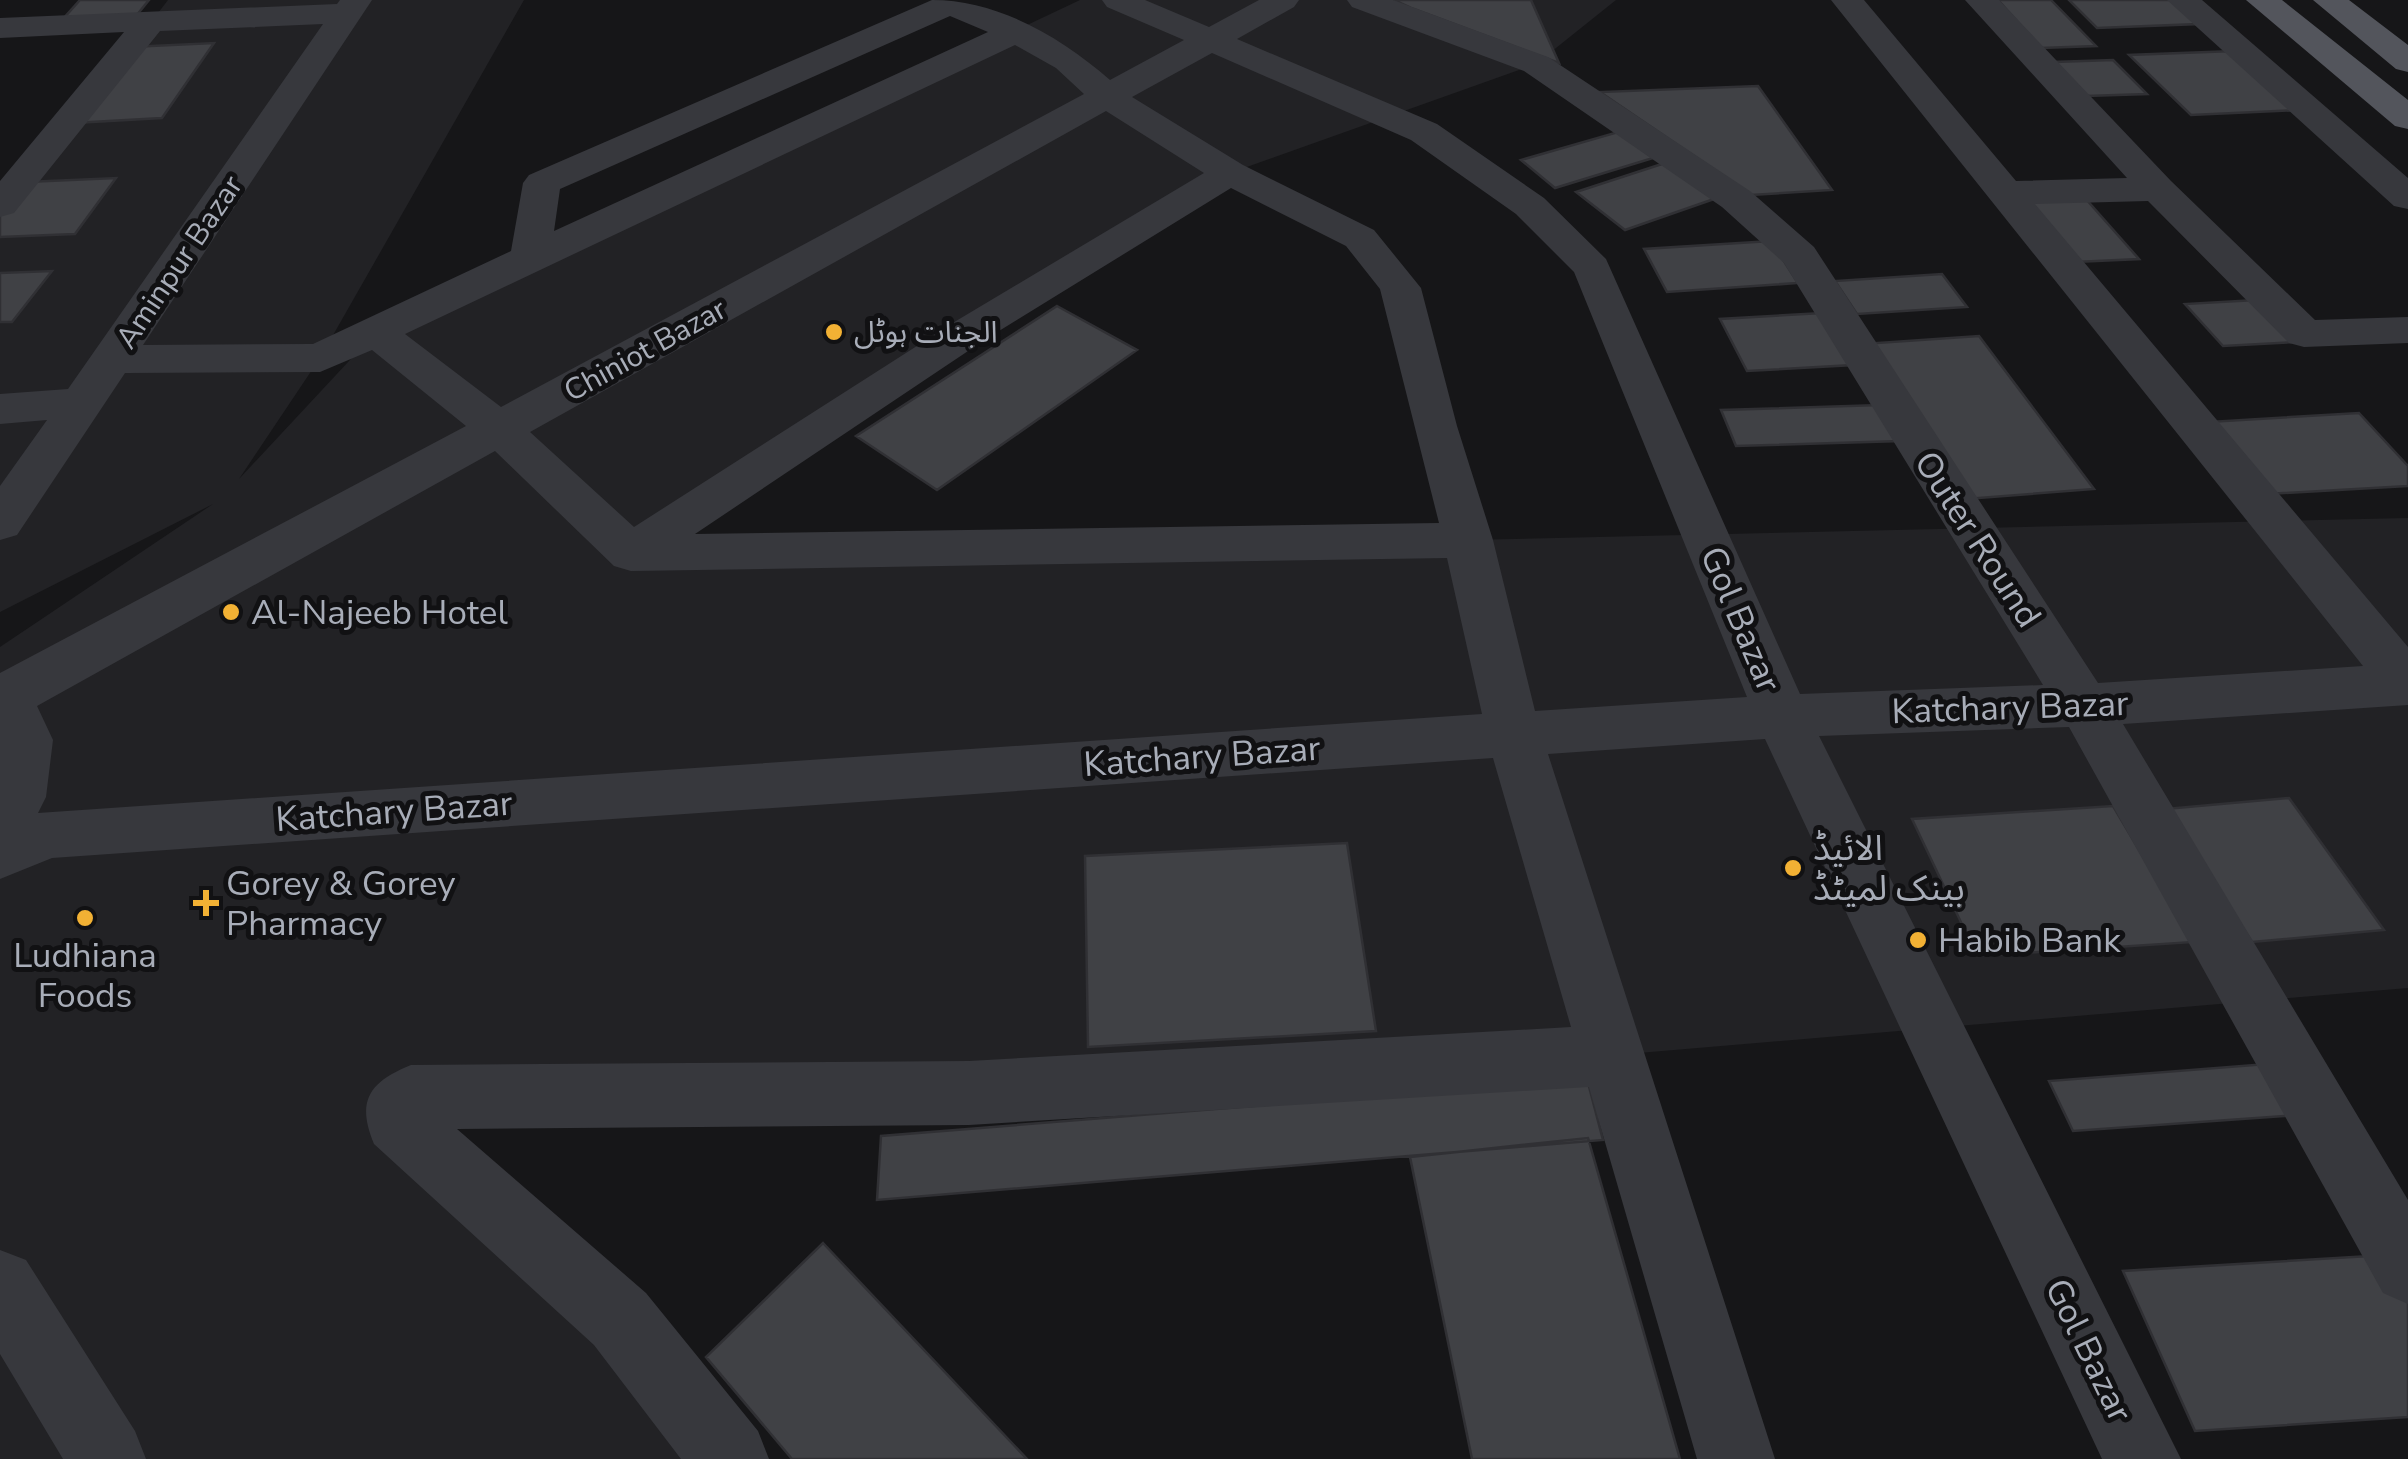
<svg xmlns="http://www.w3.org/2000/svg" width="2408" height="1459" viewBox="0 0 2408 1459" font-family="'Nunito Sans','Noto Sans Arabic',sans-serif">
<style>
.built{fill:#222225}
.building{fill:#404145;stroke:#303034;stroke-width:2.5}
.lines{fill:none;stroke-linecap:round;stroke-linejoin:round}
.minor{fill:#37383d;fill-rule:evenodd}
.major{fill:#53555c;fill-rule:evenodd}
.poi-dot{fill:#f2b134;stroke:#111113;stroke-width:4}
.labels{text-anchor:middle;stroke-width:10;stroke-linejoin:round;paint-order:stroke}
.far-street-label{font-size:30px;fill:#a8adb8;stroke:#111113}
.far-poi-label{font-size:30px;fill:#a8adb8;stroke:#111113;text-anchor:start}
.street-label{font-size:35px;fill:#a8adb8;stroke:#111113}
.poi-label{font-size:35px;fill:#a8adb8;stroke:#111113;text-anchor:start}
</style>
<rect width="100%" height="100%" fill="#161618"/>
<path class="built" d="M168,0H524L320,358L239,479L376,332L1080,0H1616L1536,64L1230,173L652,543L1468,540L2408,518V988L1615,1055L412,1097L704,1459H0V647L213,504L0,612V218Z"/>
<path class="building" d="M80,0H149L136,16L63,19Z
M1394,0H1531L1559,63L1411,8Z
M1998,0H2051L2096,46L2041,48Z
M2069,0H2171L2198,24L2097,28Z
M214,43L162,118L73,123L130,47Z
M2234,51L2301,110L2191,115L2129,55Z
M2113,60L2147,94L2086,96L2054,62Z
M1758,86L1832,190L1751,195L1600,92Z
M1618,132L1653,158L1555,188L1521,160Z
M1665,163L1714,199L1625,230L1576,192Z
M116,178L75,234L0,237V215L26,182Z
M2085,198L2139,259L2075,262L2024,201Z
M1771,241L1798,283L1667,292L1644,249Z
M52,271L12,322H0V273Z
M1942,274L1967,307L1857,314L1835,281Z
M2256,300L2296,342L2223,346L2185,304Z
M1057,306L1137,350L937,490L856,436Z
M1822,313L1853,365L1747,371L1720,319Z
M1979,336L2094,489L1966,499L1862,344Z
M1880,405L1900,441L1736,446L1721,410Z
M2359,413L2408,466V486L2268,494L2208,422Z
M2289,798L2384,930L2252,942L2165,809Z
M2113,806L2194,942L1977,956L1912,819Z
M1347,843L1376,1031L1088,1047L1085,856Z
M2267,1064L2297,1115L2073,1131L2049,1081Z
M1587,1079L1603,1140L877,1200L881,1136Z
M1588,1138L1680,1459H1472L1410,1157Z
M823,1243L1027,1459H792L706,1357Z
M2386,1255L2408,1293V1417L2195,1431L2123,1271Z"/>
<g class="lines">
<path class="minor" d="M340,0H372L143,345L313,344L511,251L523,183L529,175L932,0C998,0 1061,37 1110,80L1184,40L1107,7L1102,0H1145L1209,27L1259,0H1299L1294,7L1237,39L1437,124L1544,198L1606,259L1800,694L2043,685L1784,263L1722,207L1524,71L1352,7L1347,0H1393L1548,57L1750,191L1814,247L2098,683L2363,666L1831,0H1864L2016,181L2127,178L1965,0H1999L2171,181L2315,320L2408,317V343L2304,347L2289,343L2148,201L2035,204L2408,647V705L2123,724L2408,1200V1304L2383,1293L2069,727L1819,736L2181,1459H2102L1765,739L1548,754L1775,1459H1697L1589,1087L969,1125L457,1129L646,1293L758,1431L769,1459H681L594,1345L374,1144C356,1101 369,1082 411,1065L969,1061L1571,1027L1493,758L52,858L0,879V673L466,426L372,350L320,372L125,373L17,535L0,540V486L47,420L0,424V394L68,389L323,24L160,31L14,213L0,217V181L124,32L0,38V18L337,4ZM950,16L988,32L554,231L560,189ZM1015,45L1056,68L1084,94L501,407L405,334ZM1212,53L1411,140L1516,214L1574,272L1747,697L1535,711L1493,540L1457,426L1421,288L1374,230L1243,165L1132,97ZM1106,111L1204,173L956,321L634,527L530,432ZM1231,188L1346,246L1380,289L1439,523L695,534L986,339ZM495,451L614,566L631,571L1447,558L1482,714L38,813L46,797L53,740L37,706Z
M2167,0H2202L2408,178V209L2394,206Z
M0,1250L26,1260L135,1431L146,1459H63L0,1354Z"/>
<path class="major" d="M2246,0H2282L2408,100V129L2395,126Z
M2313,0H2349L2408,45V72L2396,69Z"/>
</g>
<g class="poi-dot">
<circle cx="834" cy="332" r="10"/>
<circle cx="231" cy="612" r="10"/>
<circle cx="1793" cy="868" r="10"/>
<path d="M201 888h10v10h10v10h-10v10h-10v-10h-10v-10h10z"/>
<circle cx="85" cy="918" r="10"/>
<circle cx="1918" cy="940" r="10"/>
</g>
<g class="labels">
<g class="far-street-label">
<text transform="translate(179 262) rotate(-56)" y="10">Aminpur Bazar</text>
<text transform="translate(645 350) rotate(-29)" y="10">Chiniot Bazar</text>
</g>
<g class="far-poi-label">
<text x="854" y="342">الجنات ہوٹل</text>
</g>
<g class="street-label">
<text transform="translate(1978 539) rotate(57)" y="12">Outer Round</text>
<text transform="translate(1741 619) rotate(67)" y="12">Gol Bazar</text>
<text transform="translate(2010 707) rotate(-2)" y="12">Katchary Bazar</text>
<text transform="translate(1202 756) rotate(-4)" y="12">Katchary Bazar</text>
<text transform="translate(394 811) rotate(-4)" y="12">Katchary Bazar</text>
<text transform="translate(2089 1350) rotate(64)" y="12">Gol Bazar</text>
</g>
<g class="poi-label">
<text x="251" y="624">Al-Najeeb Hotel</text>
<text x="1813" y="860">الائیڈ<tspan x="1813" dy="40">بینک لمیٹڈ</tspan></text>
<text x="226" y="895">Gorey &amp; Gorey<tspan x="226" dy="40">Pharmacy</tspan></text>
<text x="1938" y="952">Habib Bank</text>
<text x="85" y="967" text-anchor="middle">Ludhiana<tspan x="85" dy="40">Foods</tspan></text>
</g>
</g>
</svg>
